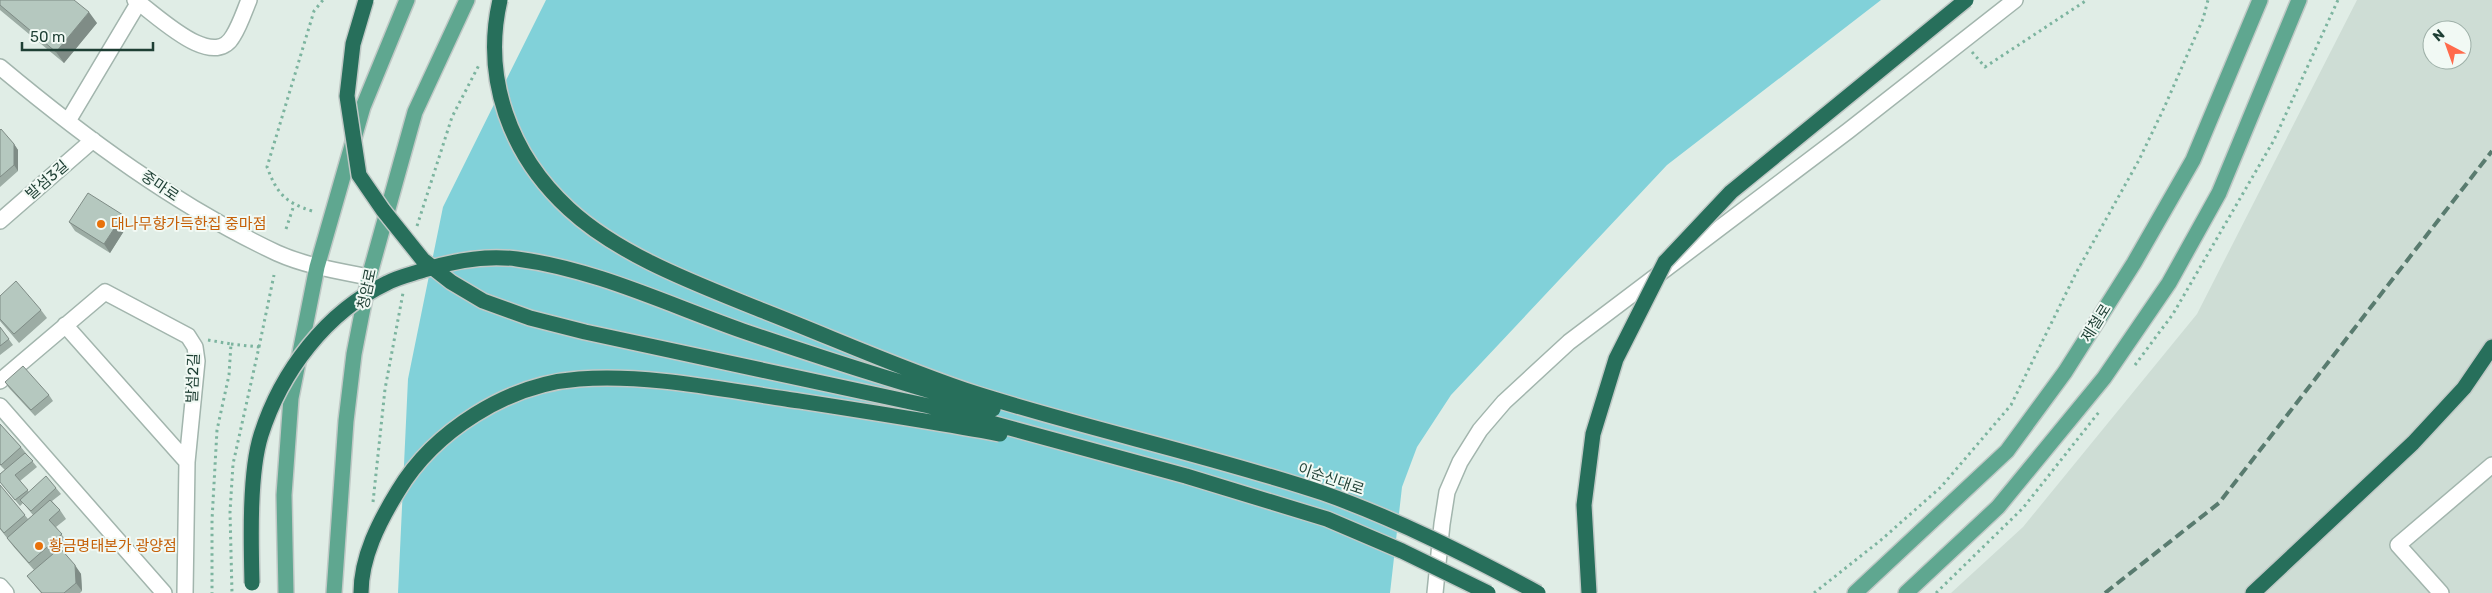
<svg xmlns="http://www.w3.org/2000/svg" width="2492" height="593" viewBox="0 0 2492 593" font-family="Rubik,'Noto Sans KR',sans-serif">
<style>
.built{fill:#ceddd5;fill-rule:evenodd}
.water{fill:#81d1d9}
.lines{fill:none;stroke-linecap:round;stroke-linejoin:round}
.minor-casing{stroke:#a2b5ad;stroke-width:18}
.major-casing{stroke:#c0c9c6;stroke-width:18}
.highway-casing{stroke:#c0c9c6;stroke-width:18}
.path{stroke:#7cb49f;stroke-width:3;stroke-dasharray:2.5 4;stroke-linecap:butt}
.minor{stroke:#fff;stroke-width:15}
.major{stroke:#5fa790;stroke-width:15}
.highway{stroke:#276f5b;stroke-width:15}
.rail{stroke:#597b6f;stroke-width:4;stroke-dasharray:10 5;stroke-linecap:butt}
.highway-bridge-casing{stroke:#c0c9c6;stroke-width:18;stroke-linecap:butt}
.highway-bridge{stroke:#276f5b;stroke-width:15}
.wall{fill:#9caca4}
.shaded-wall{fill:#7f8c86}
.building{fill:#b5c8bf;stroke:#7f8c86}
.food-dot{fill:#e8710a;stroke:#f1f9f4;stroke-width:2}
.labels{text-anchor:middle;stroke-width:4;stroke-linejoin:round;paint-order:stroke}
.street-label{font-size:15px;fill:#1e3f34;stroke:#f1f9f4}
.food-label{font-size:15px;fill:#c56008;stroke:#f1f9f4;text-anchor:start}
</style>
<rect width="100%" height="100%" fill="#e0ede6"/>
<path class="built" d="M2357,0H2492V593H1951L2023,527L2197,314ZM2432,30H2462V60H2432Z"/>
<path class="water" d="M546,0H1881L1667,165L1451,395L1417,447L1402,487L1390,593H398L408,379L443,207Z"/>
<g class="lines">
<defs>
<path id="minor" d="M135,0C156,14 213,72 233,36C240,25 244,12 249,0
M0,67C85,138 177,206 277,253C306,266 338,271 369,277
M68,121L139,2
M0,221L93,140
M65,325L187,462
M0,381L105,292L188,336L195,347L197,361L187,462L185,593
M0,406L164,593
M0,586L6,593
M1435,593L1442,524L1447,492L1460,462L1480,430L1504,402L1569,342L1848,131L2015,0
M2441,593L2398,545L2492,465"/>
<path id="major" d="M286,593L284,495L291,398L317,267L363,107L407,0
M334,593L346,421L354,354L369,277L415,112L467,0
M1855,593L2007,451L2065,372L2134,263L2193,160L2260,0
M1906,593L1998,507L2104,378L2169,283L2219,193L2299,0"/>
<path id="highway" d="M2253,593L2413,443L2464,388L2492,347"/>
</defs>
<use href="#minor" class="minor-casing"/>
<use href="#major" class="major-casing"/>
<use href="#highway" class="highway-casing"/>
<path class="path" d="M1972,52L1985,67L2087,0
M312,211C284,202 277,193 267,167L314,11L323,0
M417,226L452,117L479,65
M286,229L294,205
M208,340L231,344L229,375L217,430L212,520V593
M231,344L259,347L233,464L230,512L232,593
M259,347L274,275
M2135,365L2173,314L2274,140L2338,0
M373,502L385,389L403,293
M1814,593L1881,540L1941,487L2011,405L2076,273L2139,160L2164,108L2203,19L2208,0
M1936,593L2023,508L2099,412"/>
<use href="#minor" class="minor"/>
<use href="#major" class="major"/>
<use href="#highway" class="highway"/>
<path class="rail" d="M2105,593L2219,503L2492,151"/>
<defs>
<path id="highway-bridge" d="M366,0L353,44L347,96L359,175L383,210L423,260L451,282L483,301L530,318L585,332L929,406L1186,476L1327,519L1402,551L1488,593
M500,0C482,78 510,155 569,209C620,256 697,284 761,310C833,338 903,370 977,394C1091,430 1209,455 1323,493C1397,519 1469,556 1538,593
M252,583C251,542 249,473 261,435C281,372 326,312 387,283C398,277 412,274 424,270C453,261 487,255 517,259C595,269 669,305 743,331C825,359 909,386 993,409
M361,593C361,557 379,522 398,491C434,431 508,384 579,379C648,374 718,389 786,399C857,410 929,421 1000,434
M1589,593L1584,505L1593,434L1616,359L1665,262L1731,192L1966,0"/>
</defs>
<use href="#highway-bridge" class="highway-bridge-casing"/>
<use href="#highway-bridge" class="highway-bridge"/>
</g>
<path class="wall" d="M0,0L97,23L64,63L0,10Z
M0,130L14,144L18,150V171L0,187Z
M69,222L129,223L110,253L75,231Z
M0,296L41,310L47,318L19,343L0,321Z
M0,327L13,345L0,355Z
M5,382L49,395L53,401L35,416L9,388Z
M0,424L21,447L37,467L20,481L29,492L56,488L61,494L52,501L60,510L66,519L56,527L68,543L61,549L81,574L82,591L80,593H41L27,576L34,570L13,546L7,538L0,529V485L28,519L33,515L23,503L20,506L0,482V474L5,470L0,465Z"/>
<path class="shaded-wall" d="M89,12L97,23L64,63L56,52Z
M14,144L18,150V171L14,165Z
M123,215L129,223L110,253L104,244Z
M75,565L81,574L82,591L76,583Z"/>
<path class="building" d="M0,0H74L89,12L56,52L0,5Z
M1,129L14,144V165L0,177V130Z
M88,193L123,215L104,244L69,222Z
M16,281L41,310L14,334L0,319V296Z
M0,327L9,339L0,346Z
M23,366L49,395L31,410L5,382Z
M0,424L21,447L1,465L0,464Z
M25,453L33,461L15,475L28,490L15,500L0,482V474Z
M46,476L56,488L31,511L20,500Z
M0,485L25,515L4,533L0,528Z
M50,500L60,510L49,520L62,534L29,563L7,538Z
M60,548L75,565L76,583L64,593H42L27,576Z"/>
<g class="food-dot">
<circle cx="101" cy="224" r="5"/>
<circle cx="39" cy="546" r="5"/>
</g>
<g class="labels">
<g class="street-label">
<text transform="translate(47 180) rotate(-41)" y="5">발섬3길</text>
<text transform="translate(160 186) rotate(34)" y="5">중마로</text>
<text transform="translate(367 289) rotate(-78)" y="5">청암로</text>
<text transform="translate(2096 323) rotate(-58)" y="5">제철로</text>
<text transform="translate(193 378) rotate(-88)" y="5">발섬2길</text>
<text transform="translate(1331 479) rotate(19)" y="5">이순신대로</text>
</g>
<g class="food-label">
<text x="111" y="229">대나무향가득한집 중마점</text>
<text x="49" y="551">황금명태본가 광양점</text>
</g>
</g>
<g transform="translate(2447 45) rotate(319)"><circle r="24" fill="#f1f9f4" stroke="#9dafa7"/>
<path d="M0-4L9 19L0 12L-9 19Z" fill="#ff6a4b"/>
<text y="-8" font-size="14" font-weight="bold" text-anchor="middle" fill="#1e3f34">N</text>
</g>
<path d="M22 42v8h131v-8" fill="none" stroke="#1e3f34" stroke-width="2.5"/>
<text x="30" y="42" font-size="15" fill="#1e3f34" stroke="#f1f9f4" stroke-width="4" paint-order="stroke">50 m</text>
</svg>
